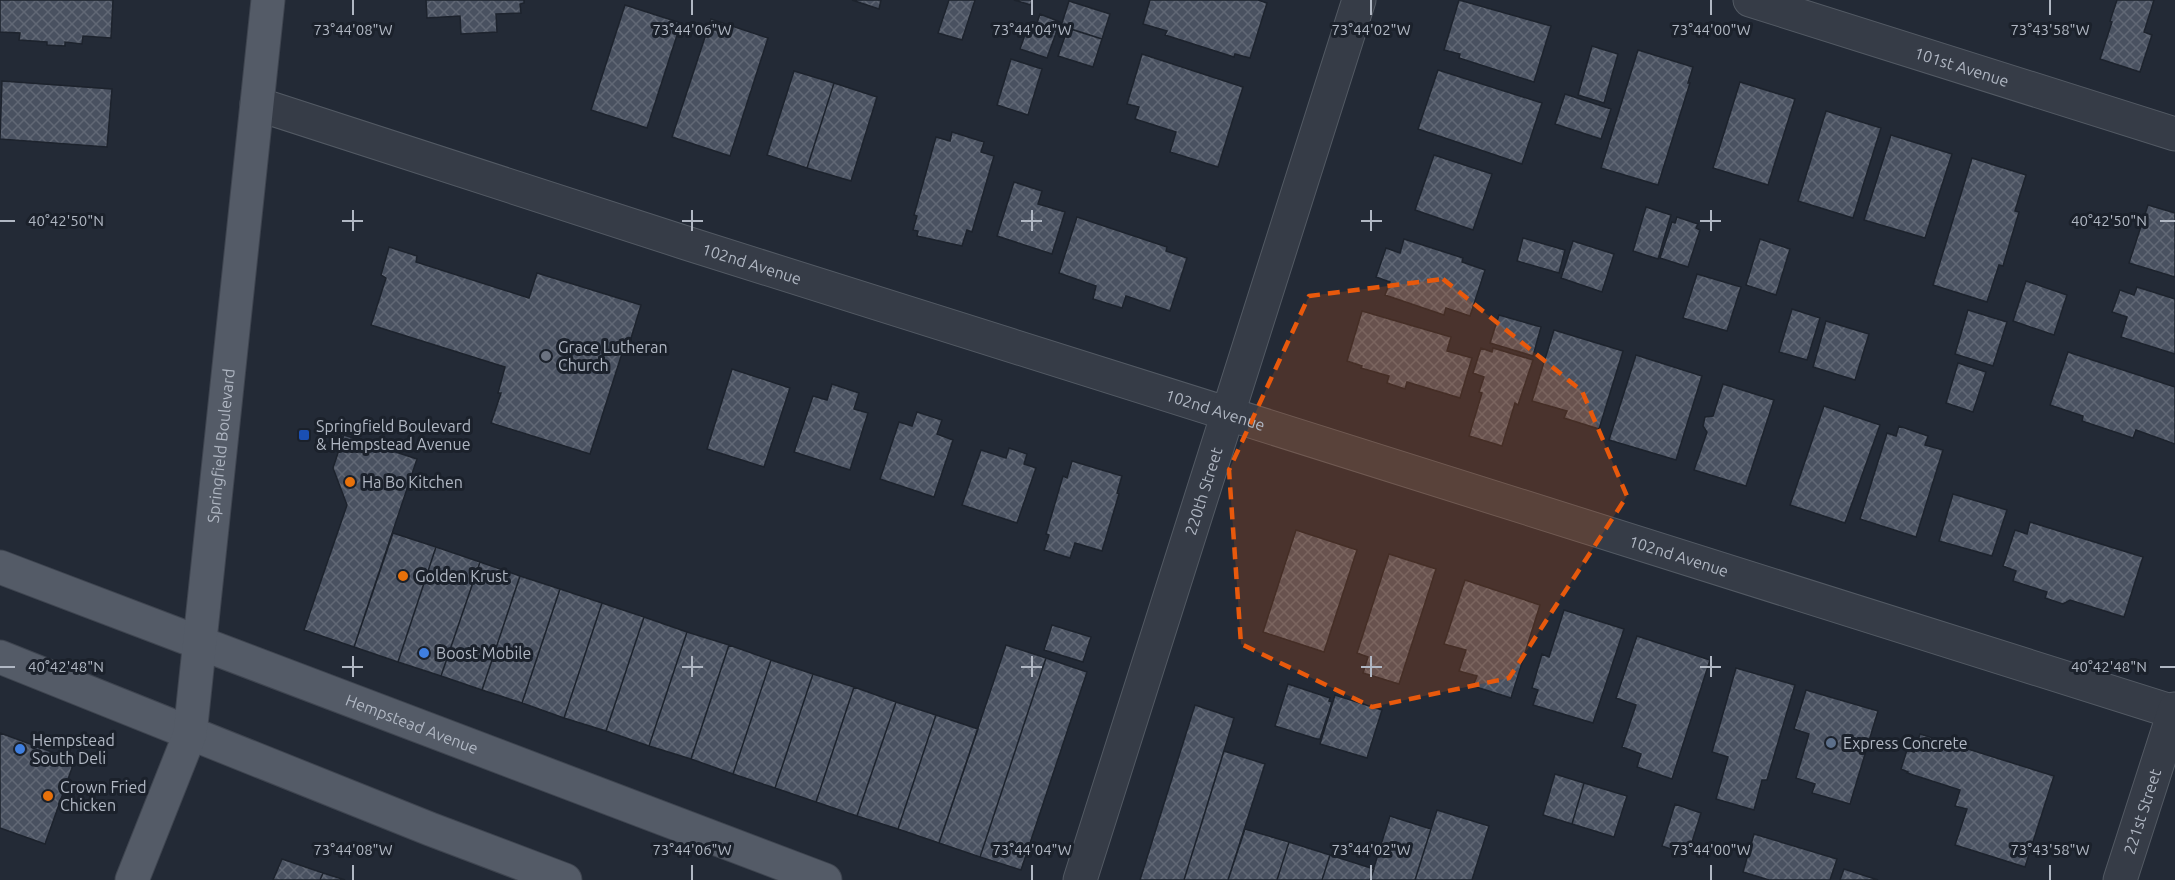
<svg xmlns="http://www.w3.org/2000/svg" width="2175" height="880" viewBox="0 0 2175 880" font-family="Ubuntu,sans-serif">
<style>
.building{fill:url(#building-cross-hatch);stroke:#1d232d;stroke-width:1.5}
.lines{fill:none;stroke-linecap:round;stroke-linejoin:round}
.street-casing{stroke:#535a64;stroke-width:35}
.primary-casing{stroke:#3f4550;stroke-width:35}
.street{stroke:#363c47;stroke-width:33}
.primary{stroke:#545b67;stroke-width:33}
.marked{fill:#e8590c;fill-opacity:0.2;stroke:#e8590c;stroke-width:4.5;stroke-dasharray:12 8;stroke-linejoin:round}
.ticks{fill:none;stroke:#b0b7c3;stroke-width:2}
.worship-dot{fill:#6b7280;stroke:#1b212b;stroke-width:2}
.transit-dot{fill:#1a4fb4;stroke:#1b212b;stroke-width:2}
.food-dot{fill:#e8710a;stroke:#1b212b;stroke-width:2}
.shop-dot{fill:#3f7fe0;stroke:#1b212b;stroke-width:2}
.service-dot{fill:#5c6f8a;stroke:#1b212b;stroke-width:2}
.labels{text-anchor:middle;stroke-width:6;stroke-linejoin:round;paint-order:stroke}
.street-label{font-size:16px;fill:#b0b7c3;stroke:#1b212b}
.poi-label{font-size:16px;fill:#b0b7c3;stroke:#1b212b;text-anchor:start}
.ticks-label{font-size:15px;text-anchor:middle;fill:#b0b7c3;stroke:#1b212b;stroke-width:6;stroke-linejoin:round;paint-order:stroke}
</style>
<defs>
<pattern id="building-cross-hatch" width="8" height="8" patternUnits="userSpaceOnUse" patternTransform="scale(1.5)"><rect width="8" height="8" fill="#495160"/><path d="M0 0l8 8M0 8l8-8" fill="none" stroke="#616875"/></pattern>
</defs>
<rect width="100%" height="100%" fill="#232a36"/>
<path class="building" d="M0,0H113L111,38L83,36L82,44L65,42V46L47,45V42L19,40L20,33L0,32Z
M426,0H524V3L520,4L521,13L496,14L497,32L461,34L460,16L427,18Z
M852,0H881L879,9Z
M949,0H975L962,40L938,33Z
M1014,0H1032L1031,5Z
M1150,0H1258L1267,3L1250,58L1235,54L1234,57L1165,35L1167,31L1143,24Z
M1459,0L1551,26L1534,82L1459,58L1460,54L1444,50Z
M2117,0H2154L2144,32L2152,35L2140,72L2100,59L2112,22L2110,21Z
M1069,1L1110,14L1102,39L1061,26Z
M625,5L681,23L647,128L591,110Z
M1040,14L1060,22L1047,58L1020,49L1029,23L1036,26Z
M711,19L768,38L730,156L672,137Z
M1068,28L1102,39L1093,67L1058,56Z
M1592,46L1618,54L1604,103L1578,95Z
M1638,50L1693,67L1688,83H1690L1658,185L1601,168Z
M1142,54L1243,87L1218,167L1170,152L1176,132L1135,119L1139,107L1127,104Z
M1011,59L1042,69L1028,115L997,105Z
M1438,70L1542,103L1522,164L1418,129Z
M794,71L834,83L807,168L767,155Z
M2,81L112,89L107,147L0,139Z
M1740,82L1795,99L1768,185L1713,168Z
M834,83L877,97L851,181L807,168Z
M1565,94L1611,109L1601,139L1555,124Z
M1826,111L1881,128L1853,218L1798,201Z
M952,132L984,142L981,152L994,156L972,232L967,230L962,246L917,236L918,231L913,230L917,216L914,215L936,137L950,141Z
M1891,135L1952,154L1925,238L1864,220Z
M1434,155L1492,174L1473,230L1415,210Z
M1972,158L2026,175L2015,211L2019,212L2010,242L2003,266L1999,265L1987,302L1933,285Z
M1014,182L1042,191L1038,204L1065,212L1052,254L997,236Z
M2148,205L2175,213V277L2129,263Z
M1646,207L1671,215L1658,259L1633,251Z
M1077,217L1167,247L1166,251L1187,258L1170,311L1126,296L1122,308L1093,299L1096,286L1059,273Z
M1677,217L1698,224L1696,228L1700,230L1688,267L1660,258L1672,222L1675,223Z
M1523,238L1565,250L1559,273L1517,261Z
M1404,239L1463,258L1462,262L1485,270L1470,316L1446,308L1444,315L1385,295L1390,282L1376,277L1386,248L1400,253Z
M1760,239L1790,249L1776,295L1746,285Z
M1573,241L1614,254L1602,292L1561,278Z
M389,247L417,256L416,262L529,298L537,273L641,305L629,345L625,344L590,454L491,423L501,393H498L505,367L371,325L386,278L381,275Z
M1697,274L1741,287L1727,331L1683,318Z
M2026,281L2067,295L2054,335L2013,321Z
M2137,287L2175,299V354L2121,337L2127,317L2112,312L2120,290L2134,295Z
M1792,309L1820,318L1807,360L1779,352Z
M1968,310L2007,322L1993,366L1955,354Z
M1362,311L1451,337L1447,351L1472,358L1460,398L1407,382L1405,389L1387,383L1389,376L1361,368L1362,366L1347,361Z
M1499,315L1541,327L1533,356L1490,343Z
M1826,321L1869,334L1855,380L1813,367Z
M1554,330L1623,351L1599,429L1564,418L1567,411L1532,401Z
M1481,348L1492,352L1493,348L1533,360L1518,405L1515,403L1502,446L1469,436L1482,393L1479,392L1484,377L1473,373Z
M2068,352L2175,387V444L2136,430L2133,438L2082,421L2083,416L2050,405Z
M1636,355L1702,376L1676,460L1609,440Z
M1958,363L1986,372L1973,412L1946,403Z
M732,369L790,388L764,467L707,449Z
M832,384L859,393L854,409L868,413L850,470L794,452L813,396L827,400Z
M1723,384L1774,400L1746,486L1694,470L1707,432L1703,426L1705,417L1713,416Z
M1824,406L1880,425L1845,523L1790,505Z
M917,412L942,420L937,434L953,440L934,497L880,479L899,422L912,426Z
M1899,426L1928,436L1925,445L1943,450L1916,537L1860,519L1887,433L1896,436Z
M344,435L417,459L354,647L304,630L347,505L333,468Z
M1009,448L1027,454L1024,464L1036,468L1017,523L962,505L981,450L1006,458Z
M1072,461L1122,476L1117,493L1119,494L1102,551L1075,543L1070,558L1044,550L1049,535L1046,534L1063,476L1067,478Z
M1953,494L2007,510L1992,556L1939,541Z
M2030,522L2143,557L2124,617L2070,600L2063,604L2045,598L2047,592L2013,581L2016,571L2003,566L2015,530L2027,534Z
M1296,530L1357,550L1324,652L1263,632Z
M393,533L436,547L398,662L354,647Z
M436,547L480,562L441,676L398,662Z
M1389,554L1436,569L1399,684L1363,673L1368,657L1357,653Z
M480,562L520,576L482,690L441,676Z
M520,576L560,589L522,703L482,690Z
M1465,580L1540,605L1511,698L1473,686L1477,676L1459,671L1466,650L1444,644Z
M560,589L602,603L564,718L522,703Z
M602,603L644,617L606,731L564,718Z
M1564,610L1624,629L1593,723L1533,705L1538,690L1532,688L1542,654L1549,657Z
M644,617L687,632L649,746L606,731Z
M1052,625L1091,637L1083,662L1044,650Z
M687,632L729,645L691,759L649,746Z
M1637,636L1710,660L1672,779L1637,767L1641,754L1622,747L1636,705L1616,698Z
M729,645L771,660L733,774L691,759Z
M1006,645L1046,658L980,857L939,843Z
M1046,658L1087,672L1021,870L980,857Z
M771,660L813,674L775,788L733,774Z
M1736,668L1795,685L1767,780H1762L1754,810L1716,799L1728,757L1712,752Z
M813,674L854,687L816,802L775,788Z
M1288,684L1330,698L1329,701L1332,702L1320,739H1317L1275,726Z
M854,687L896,702L857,816L816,802Z
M1806,690L1878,711L1850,804L1812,793L1815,784L1796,778L1809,734L1794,729Z
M1335,695L1382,710L1367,758L1320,744Z
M896,702L936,715L898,829L857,816Z
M1195,705L1234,718L1184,880H1140Z
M936,715L978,729L939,843L898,829Z
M0,733L71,759L72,768L45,844L0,828Z
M1920,734L2054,776L2025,867L1955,845L1967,809L1955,806L1960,790L1907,773L1908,772L1901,769L1907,750L1914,752Z
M1224,751L1265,764L1228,880H1184Z
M1555,774L1584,783L1572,824L1543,815Z
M1584,783L1627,796L1614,837L1572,824Z
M1675,804L1701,813L1688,855L1662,846Z
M1437,810L1489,826L1472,880H1415Z
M1390,816L1431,829L1415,880H1370Z
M1245,829L1289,842L1277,880H1228Z
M1754,834L1837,859L1830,880H1769L1743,872Z
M1289,842L1330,855L1322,880H1277Z
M1330,855L1374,869L1370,880H1322Z
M282,859L323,873L320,880H273Z
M1844,869L1878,880H1840Z
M323,873L345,880H320Z"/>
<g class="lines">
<defs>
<g id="street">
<path id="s1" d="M1750,0L2175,134"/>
<path id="s2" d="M257,104L686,243L2174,712"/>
<path id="s3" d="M1080,880L1359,0"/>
<path id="s4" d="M2120,880L2175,709"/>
</g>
<g id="primary">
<path id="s5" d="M0,567C275,671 549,777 825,880"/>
<path d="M0,657L430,829L565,880"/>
<path id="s6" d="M132,880L190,734L268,0"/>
</g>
</defs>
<use href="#street" class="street-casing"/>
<use href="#primary" class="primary-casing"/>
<use href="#street" class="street"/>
<use href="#primary" class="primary"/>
</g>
<path class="marked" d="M1443,279L1582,391L1627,496L1509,678L1372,707L1241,644L1229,470L1309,296Z"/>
<path class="ticks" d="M353,0V15M692,0V15M1032,0V15M1371,0V15M1711,0V15M2050,0V15M353,210V231M692,210V231M1032,210V231M1371,210V231M1711,210V231M0,221H15M342,221H363M682,221H703M1021,221H1042M1361,221H1382M1700,221H1721M2160,221H2175M353,656V677M692,656V677M1032,656V677M1371,656V677M1711,656V677M0,667H15M342,667H363M682,667H703M1021,667H1042M1361,667H1382M1700,667H1721M2160,667H2175M353,865V880M692,865V880M1032,865V880M1371,865V880M1711,865V880M2050,865V880"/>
<circle class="worship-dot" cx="546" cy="356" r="6"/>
<rect class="transit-dot" x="298" y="429" width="12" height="12" rx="3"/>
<g class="food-dot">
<circle cx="350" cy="482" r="6"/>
<circle cx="403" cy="576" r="6"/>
<circle cx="48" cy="796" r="6"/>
</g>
<g class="shop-dot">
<circle cx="424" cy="653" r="6"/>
<circle cx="20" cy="749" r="6"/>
</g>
<circle class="service-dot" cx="1831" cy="743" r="6"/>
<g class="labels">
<g class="street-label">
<text dy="6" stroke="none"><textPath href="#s1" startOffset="222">101st Avenue</textPath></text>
<text dy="6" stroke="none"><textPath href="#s2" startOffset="520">102nd Avenue</textPath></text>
<text dy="6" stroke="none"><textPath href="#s2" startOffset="1006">102nd Avenue</textPath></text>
<text dy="6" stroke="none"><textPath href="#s6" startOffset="447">Springfield Boulevard</textPath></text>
<text dy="6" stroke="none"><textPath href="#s3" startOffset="408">220th Street</textPath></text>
<text dy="6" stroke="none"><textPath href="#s2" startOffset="1492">102nd Avenue</textPath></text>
<text dy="6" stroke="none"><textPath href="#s5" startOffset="441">Hempstead Avenue</textPath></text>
<text dy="6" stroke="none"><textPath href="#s4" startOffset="72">221st Street</textPath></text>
</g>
<g class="poi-label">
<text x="558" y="353">Grace Lutheran<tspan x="558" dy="18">Church</tspan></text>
<text x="316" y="432">Springfield Boulevard<tspan x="316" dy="18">&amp; Hempstead Avenue</tspan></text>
<text x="362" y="488">Ha Bo Kitchen</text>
<text x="415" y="582">Golden Krust</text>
<text x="436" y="659">Boost Mobile</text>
<text x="32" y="746">Hempstead<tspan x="32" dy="18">South Deli</tspan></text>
<text x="1843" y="749">Express Concrete</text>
<text x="60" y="793">Crown Fried<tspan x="60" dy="18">Chicken</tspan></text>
</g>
</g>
<g class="ticks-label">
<text x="353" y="35">73°44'08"W</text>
<text x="692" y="35">73°44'06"W</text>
<text x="1032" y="35">73°44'04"W</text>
<text x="1371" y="35">73°44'02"W</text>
<text x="1711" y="35">73°44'00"W</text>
<text x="2050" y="35">73°43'58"W</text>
<text x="66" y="226">40°42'50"N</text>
<text x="2109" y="226">40°42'50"N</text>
<text x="66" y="672">40°42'48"N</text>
<text x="2109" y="672">40°42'48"N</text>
<text x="353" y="855">73°44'08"W</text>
<text x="692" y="855">73°44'06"W</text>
<text x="1032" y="855">73°44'04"W</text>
<text x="1371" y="855">73°44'02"W</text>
<text x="1711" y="855">73°44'00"W</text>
<text x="2050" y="855">73°43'58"W</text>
</g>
</svg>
